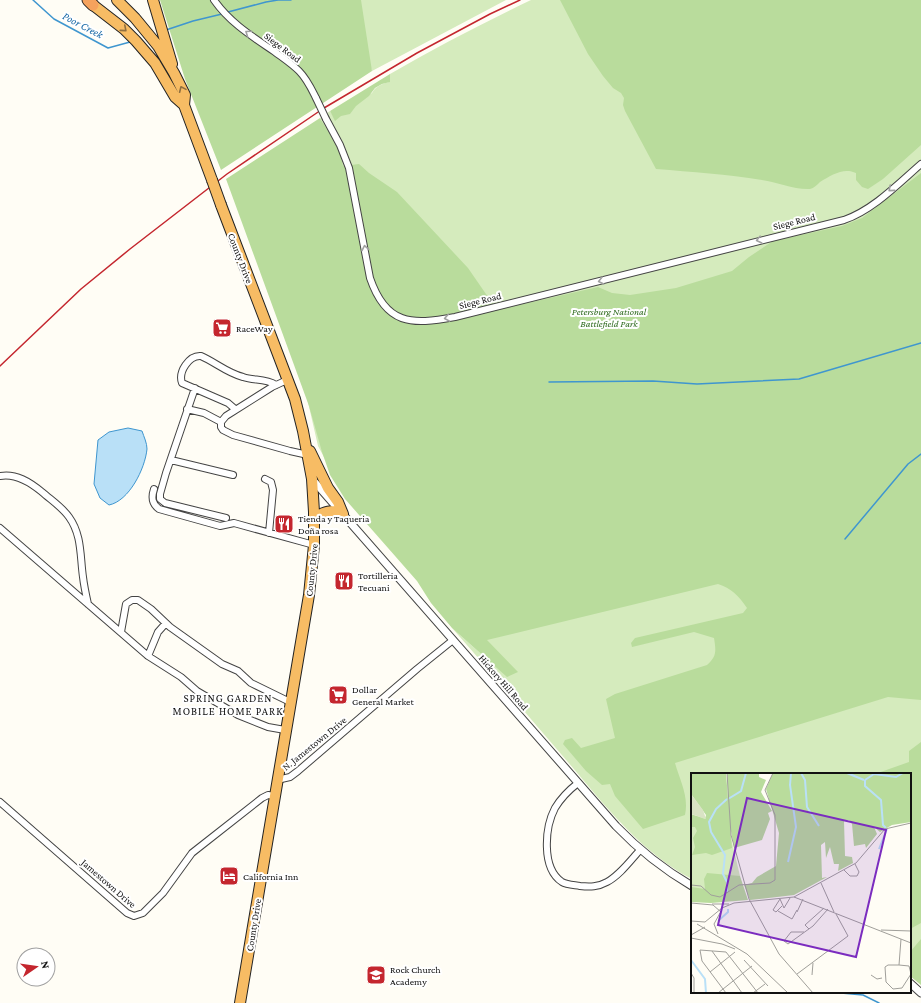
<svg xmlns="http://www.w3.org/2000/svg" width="921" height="1003" viewBox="0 0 921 1003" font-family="'Crimson Pro',serif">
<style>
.green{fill:#d5ebbd}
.forest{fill:#b9dc9c}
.water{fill:#b9e0f7;stroke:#3f96cf}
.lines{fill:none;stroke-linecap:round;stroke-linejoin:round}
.stream{stroke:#3f96cf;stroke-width:1.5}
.minor-casing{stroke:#444;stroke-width:8}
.tertiary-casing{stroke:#444;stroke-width:9}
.trunk-casing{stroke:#222;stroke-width:12}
.motorway-casing{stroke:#222;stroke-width:13}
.minor{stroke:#fff;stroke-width:6}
.tertiary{stroke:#fff;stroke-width:7}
.trunk{stroke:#f7bc64;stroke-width:10}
.motorway{stroke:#f5a25d;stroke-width:11}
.rail{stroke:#c4262e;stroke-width:1.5}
.minor-bridge-casing{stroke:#444;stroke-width:8;stroke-linecap:butt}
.trunk-bridge-casing{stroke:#222;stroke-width:12;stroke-linecap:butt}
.minor-bridge{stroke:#fff;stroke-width:6}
.trunk-bridge{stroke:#f7bc64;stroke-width:10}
.oneway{stroke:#906f3f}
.oneway2{stroke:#a0a0a0}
.labels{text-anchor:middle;stroke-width:4;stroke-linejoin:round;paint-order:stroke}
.street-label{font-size:10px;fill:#111;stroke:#fff}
.park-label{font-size:10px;font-style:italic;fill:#2f6b1f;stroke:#fff}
.poi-label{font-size:10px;fill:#111;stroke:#fff;text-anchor:start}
.water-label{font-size:11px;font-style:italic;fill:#1768a6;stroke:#fff}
.neighbourhood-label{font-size:11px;letter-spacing:1px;fill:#111;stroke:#fff}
.inset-river{fill:none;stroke:#b9e0f7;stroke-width:2}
.inset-road{fill:none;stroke:#a09f9a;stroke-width:1}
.view{fill:#7b2cbf;fill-opacity:0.15;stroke:#7b2cbf;stroke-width:2}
.inset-edge{fill:none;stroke:#111;stroke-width:2}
</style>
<rect width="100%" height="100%" fill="#fffdf5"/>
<path class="green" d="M162,0H506L372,71L371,68Z
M531,0H921V974L910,965V774H692V879C641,853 604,804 567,761C529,717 491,672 452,628L488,660L344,494L318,446L307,398L323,123L320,118L330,111L333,116L372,93C376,86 382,84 389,82L390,74C436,47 483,23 531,0Z"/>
<path class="forest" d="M160,0H361L372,71L221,170L185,79Z
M560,0H921V145L883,179L868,189L862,187L856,180V173C844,167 831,175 820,182C817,185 814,188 810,189C795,190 777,182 762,180C727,174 692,172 656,169L625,111L623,105L624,98L621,93L613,88L603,76L588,54Z
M390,74V82L382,84L375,88L369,96L356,106L350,114L341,116L335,121L330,111Z
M320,118L339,149L343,166L359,164L369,173L397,192L468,268L497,310L598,287L612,293L630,295L676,288L732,271L749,257L773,241L842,226L862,218L921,173V700L888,697L675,763C680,781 689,796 685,815L643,829L615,796L610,784L602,785L586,771L563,744L565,740L572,738L581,748L615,738L606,699L615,694L707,665C717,656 716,651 714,638L694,632L632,647L631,643L635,638L743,613L747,608C739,596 731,588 718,584L487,640L518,672L507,677L452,628L431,603L417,581L345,499L330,475L322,452L309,406L226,179Z
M921,742V923L910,929V774H875L909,762V751Z
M921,939V985L910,976V952Z"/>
<path class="water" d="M128,428L142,431C144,437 147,443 147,449C145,469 129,501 109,505L100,498L94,484L98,440L109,432Z"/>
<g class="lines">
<path class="stream" d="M33,0L54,19L108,48L130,42
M228,12L266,2L278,0H291
M166,30L193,21L222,14
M549,382L653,381L697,384L799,379L921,343
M845,539L908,464L921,454
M830,992L863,995L879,1003"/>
<defs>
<path id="minor" d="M214,0C230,23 253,37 275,52C283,58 292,64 299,71C307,79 311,88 316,98
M326,119L340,145L349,168L370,278C386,325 411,325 455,317L844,220C873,210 898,184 921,164
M287,380L272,387L226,416L221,422V427L223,430L233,435L290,451L308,455
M195,388L166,473L160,494V499L165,503L226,518
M187,409L204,413L221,422
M235,409L228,403L182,383C178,372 189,355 201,356C215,362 227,373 243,377C254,381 265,378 276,385
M171,460L233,475
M0,476C16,473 30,482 42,492C51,500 62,507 69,517C82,535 80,556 83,577C84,586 86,595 88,604
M265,479L271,482L273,490L269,533
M154,489C151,498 152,504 159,509L220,526L234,523L314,545
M0,528L148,656L181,677L197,691L238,715L268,727L285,730
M121,632L126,604L132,600H138L151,609L170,627L222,664L238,671L251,683L290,702
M148,656L158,632L166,623
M277,780L290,777L298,771L417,669L453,640
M578,783C569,790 561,798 555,808C545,827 541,868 562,882C567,885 575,885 580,886C590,887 598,887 607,882C620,875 630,861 640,850
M0,802L127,913L134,916L143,913L163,893L192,853L262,798L268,795L275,796"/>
<path id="tertiary" d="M312,479L616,826C639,850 663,869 692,886
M910,983L921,993"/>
<path id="trunk" d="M117,0L135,18L158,46L174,73L185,95L184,105L212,180
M153,0L172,64
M93,5L124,29L136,41L155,63L175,97L184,105
M221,205L295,399L303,431L312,479L314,512V545L309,595L240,1003
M310,451L328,488L338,502L343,514
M314,521C320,511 330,511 340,511"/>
<path id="motorway" d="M88,0L93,5"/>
</defs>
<use href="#minor" class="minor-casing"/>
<use href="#tertiary" class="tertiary-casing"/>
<use href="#trunk" class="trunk-casing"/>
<use href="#motorway" class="motorway-casing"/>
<use href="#minor" class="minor"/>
<use href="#tertiary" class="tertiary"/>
<use href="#trunk" class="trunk"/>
<use href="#motorway" class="motorway"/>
<path class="rail" d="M0,366L81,289L130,249L227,174L324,108L417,53L490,14L520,0"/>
<defs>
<path id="minor-bridge" d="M316,98L326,119"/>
<path id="trunk-bridge" d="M212,180L221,205"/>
</defs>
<use href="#minor-bridge" class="minor-bridge-casing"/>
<use href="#trunk-bridge" class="trunk-bridge-casing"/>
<use href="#minor-bridge" class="minor-bridge"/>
<use href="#trunk-bridge" class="trunk-bridge"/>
</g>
<defs><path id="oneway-chevron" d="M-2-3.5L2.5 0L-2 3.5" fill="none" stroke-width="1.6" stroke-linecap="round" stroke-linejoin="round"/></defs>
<g class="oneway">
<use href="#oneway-chevron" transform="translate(124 29) rotate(41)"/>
<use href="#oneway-chevron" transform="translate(182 89) rotate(-114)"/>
</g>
<g class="oneway2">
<use href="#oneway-chevron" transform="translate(248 33) rotate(-145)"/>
<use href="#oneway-chevron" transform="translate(891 189) rotate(139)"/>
<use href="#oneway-chevron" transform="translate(759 240) rotate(166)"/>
<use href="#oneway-chevron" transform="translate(365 248) rotate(-101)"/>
<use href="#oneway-chevron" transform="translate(601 281) rotate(166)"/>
<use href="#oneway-chevron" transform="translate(447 318) rotate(170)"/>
</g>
<defs>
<symbol id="supermarket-square" viewBox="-11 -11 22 22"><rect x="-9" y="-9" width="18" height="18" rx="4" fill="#c4262e" stroke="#fff"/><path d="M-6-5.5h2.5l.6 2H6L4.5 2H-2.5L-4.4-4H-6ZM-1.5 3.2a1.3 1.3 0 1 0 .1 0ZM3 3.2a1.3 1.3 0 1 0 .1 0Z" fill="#fff"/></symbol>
<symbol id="restaurant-square" viewBox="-11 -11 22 22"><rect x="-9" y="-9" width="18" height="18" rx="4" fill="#c4262e" stroke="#fff"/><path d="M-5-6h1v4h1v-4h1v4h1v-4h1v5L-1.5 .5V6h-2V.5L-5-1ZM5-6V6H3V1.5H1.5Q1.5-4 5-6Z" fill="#fff"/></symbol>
<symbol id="hotel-square" viewBox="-11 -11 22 22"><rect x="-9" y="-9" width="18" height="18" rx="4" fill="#c4262e" stroke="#fff"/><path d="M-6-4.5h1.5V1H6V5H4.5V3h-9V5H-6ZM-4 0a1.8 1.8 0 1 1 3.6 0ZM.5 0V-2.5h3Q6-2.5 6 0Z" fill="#fff"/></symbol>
<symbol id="school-square" viewBox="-11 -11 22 22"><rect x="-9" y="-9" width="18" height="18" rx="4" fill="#c4262e" stroke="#fff"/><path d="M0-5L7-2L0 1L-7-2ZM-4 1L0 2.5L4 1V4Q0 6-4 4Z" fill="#fff"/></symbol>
</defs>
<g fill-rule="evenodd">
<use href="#supermarket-square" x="211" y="317" width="22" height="22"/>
<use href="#restaurant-square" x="273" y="513" width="22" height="22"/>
<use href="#restaurant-square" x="333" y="570" width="22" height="22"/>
<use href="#supermarket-square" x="327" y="684" width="22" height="22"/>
<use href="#hotel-square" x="218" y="865" width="22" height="22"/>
<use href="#school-square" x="365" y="964" width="22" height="22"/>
</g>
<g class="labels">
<g class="street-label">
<text transform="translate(283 47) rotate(37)" y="4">Siege Road</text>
<text transform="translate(794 221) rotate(-14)" y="4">Siege Road</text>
<text transform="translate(241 258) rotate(69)" y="4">County Drive</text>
<text transform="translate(480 300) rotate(-14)" y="4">Siege Road</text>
<text transform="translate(311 570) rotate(-84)" y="4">County Drive</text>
<text transform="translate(504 682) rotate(49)" y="4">Hickory Hill Road</text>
<text transform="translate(314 743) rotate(-39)" y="4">N. Jamestown Drive</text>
<text transform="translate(109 883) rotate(41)" y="4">Jamestown Drive</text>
<text transform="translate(253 925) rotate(-81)" y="4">County Drive</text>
</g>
<g class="park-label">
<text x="609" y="315">Petersburg National<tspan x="609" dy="12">Battlefield Park</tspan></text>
</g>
<g class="poi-label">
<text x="236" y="332">RaceWay</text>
<text x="298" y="522">Tienda y Taqueria<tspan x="298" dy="12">Doña rosa</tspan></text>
<text x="358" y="579">Tortilleria<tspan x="358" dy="12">Tecuani</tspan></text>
<text x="352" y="693">Dollar<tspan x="352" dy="12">General Market</tspan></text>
<text x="243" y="880">California Inn</text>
<text x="390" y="973">Rock Church<tspan x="390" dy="12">Academy</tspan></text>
</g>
<g class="water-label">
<text transform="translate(83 25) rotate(28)" y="4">Poor Creek</text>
</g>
<g class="neighbourhood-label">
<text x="228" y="702">SPRING GARDEN<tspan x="228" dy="13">MOBILE HOME PARK</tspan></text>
</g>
</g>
<g transform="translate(691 773)">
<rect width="220" height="220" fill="#fffdf5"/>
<path d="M0,42L36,48L49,103L0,128Z" fill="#d5ebbd"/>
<path d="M0,0H35L41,75L21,82L15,80L1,82L4,74L2,65L6,58L4,54H0V41L14,46L15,42L0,21ZM36,0H68V4L75,7L70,19L81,38L77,40L79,46L71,67L43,75L38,47ZM82,0H220V49L201,52L189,59L183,54L186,61L175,75L174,71L163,73L161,51L158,47L153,48L154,83L161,84L162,90L147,98L148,91H143L139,74L135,85L134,69L130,72L131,105L136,104L103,122L59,127L53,112L61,110L66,104L85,93L88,60L75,16ZM16,100L49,103L57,127L20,130L0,129V114L14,116L13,106Z" fill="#b9dc9c"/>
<path d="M0,21L12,37L15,46L0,41Z" fill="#d9e3c4"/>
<path class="inset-river" d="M110,0L114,7L116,34L128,53M156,0L173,7M174,7V13L190,27L192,52L195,55M174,7L183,1L205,4L212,0M36,26L25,36L18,49L20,59L34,82L32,101L36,109V119M37,26L50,18L55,0M188,76L196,56M97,89L105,54L99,12L100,0M27,148L37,139V136M0,187L14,206L15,220"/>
<path class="inset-road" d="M36,0L40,62L58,126L88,181L122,220M153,97L159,103H166L168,99L164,91M130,110L143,139M0,112L10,113L20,122L29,124L48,112L79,110L84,107V42L74,17L82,0M103,124L165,90L194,56L220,50M89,126L82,137L85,139L91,133M89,126L93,135L99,125M0,130L22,132L30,139M21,131H38M87,138L101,146L106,137M106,139L112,126M0,148L14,149L31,135L43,130L103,124L220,170M6,151L56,181L97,220M118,156L114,152L133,135M190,157L220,158M113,159H100L93,168L97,171L122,153L137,136M27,161L23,151L29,140M0,162L14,154M0,165L31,171L44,176M21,178L51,220M53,187L77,213M208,192L218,193L220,201L211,215L202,216L195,209L194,194L197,192H208L210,166M19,199L44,179M0,200L3,205V220M106,201L157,163L145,141M121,202L122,190M180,202L186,206L191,205M27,220L61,193M35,220L11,188L9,177L35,179L67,220M62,220L74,211"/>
<path class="view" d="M56,25L195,57L165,184L27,152Z"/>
<rect width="220" height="220" class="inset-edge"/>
</g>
<g transform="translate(36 967) rotate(77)"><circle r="19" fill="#ffffff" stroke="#a0a0a0"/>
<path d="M0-3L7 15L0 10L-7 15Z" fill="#c4262e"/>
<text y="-6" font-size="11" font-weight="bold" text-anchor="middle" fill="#111111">N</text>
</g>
</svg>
